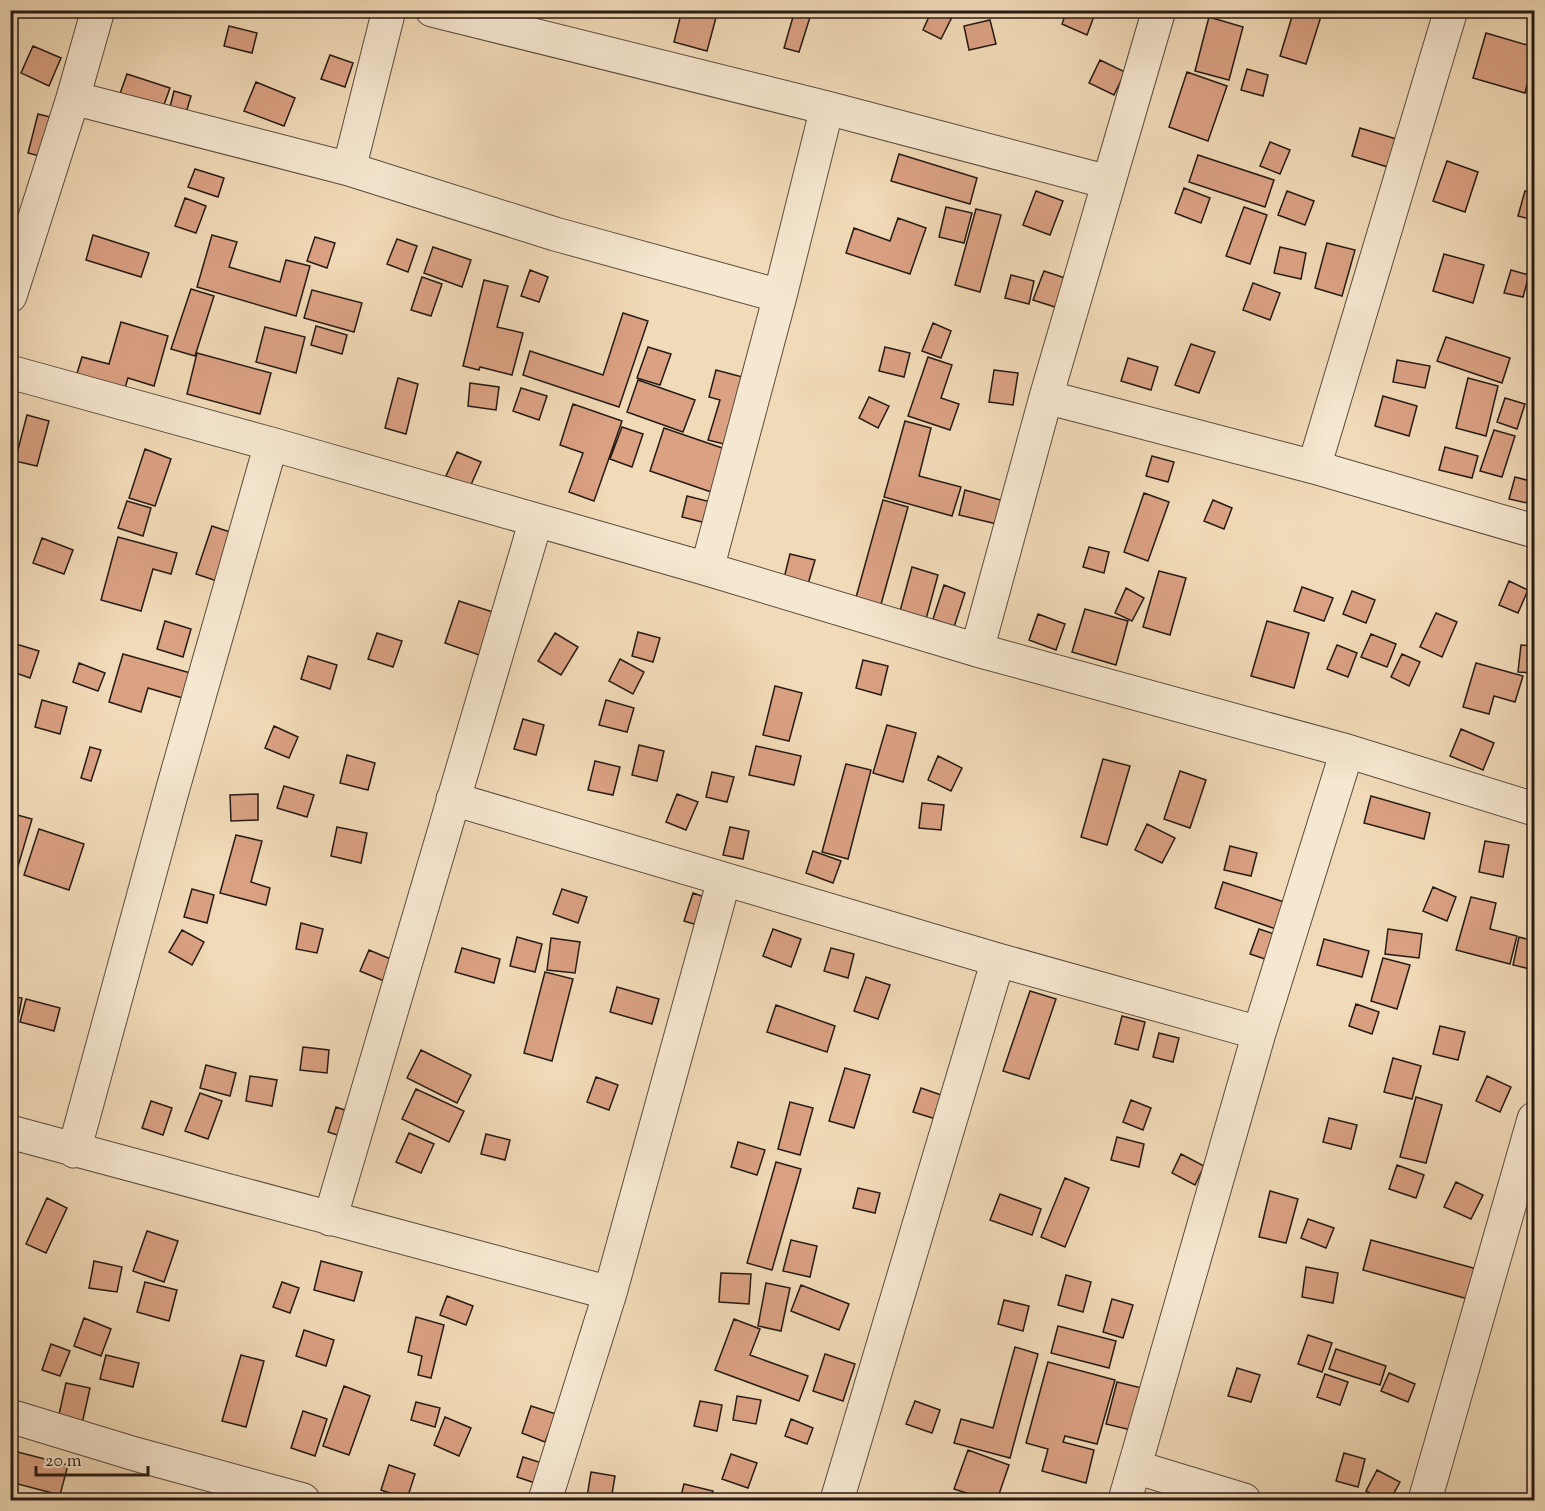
<svg xmlns="http://www.w3.org/2000/svg" width="1545" height="1511" viewBox="0 0 1545 1511" font-family="'Sorts Mill Goudy',serif">
<style>
.building{fill:#daa183;stroke:#271b15;stroke-width:1.5}
.lines{fill:none;stroke-linecap:round;stroke-linejoin:round}
.minor-casing{stroke:#5a4b3e;stroke-width:35}
.minor{stroke:#f6e7d0;stroke-width:33}
</style>
<rect width="100%" height="100%" fill="#f1dab7"/>
<filter id="stains"><feTurbulence type="fractalNoise" baseFrequency=".00333" numOctaves="4"/><feColorMatrix values="0 0 0 0 .2 0 0 0 0 .09 0 0 0 0 .02 0 0 0 .5 -.17"/></filter>
<radialGradient id="worn" r=".72"><stop offset=".6" stop-color="#630" stop-opacity="0"/><stop offset="1" stop-color="#630" stop-opacity=".3"/></radialGradient>
<path class="building" d="M682,10H718L707,51L674,42Z
M795,10L811,14L799,52L784,48Z
M932,10H939L952,17L941,39L923,30Z
M1067,10L1096,11L1087,35L1062,24Z
M1294,10H1323L1306,64L1280,56Z
M1209,17L1243,27L1229,80L1195,71Z
M990,20L996,44L969,50L964,26Z
M229,26L257,33L252,53L224,46Z
M1486,33L1534,47V59L1525,93L1473,78Z
M33,46L61,58L49,86L21,73Z
M330,55L353,63L345,87L321,79Z
M1100,60L1125,72L1114,95L1089,83Z
M1247,69L1268,75L1263,96L1241,90Z
M1187,72L1227,86L1208,141L1169,127Z
M127,74L170,88L160,116L117,102Z
M256,82L295,98L284,126L244,111Z
M174,91L191,96L184,120L168,115Z
M10,96L17,99L10,119Z
M38,114L58,119L48,158L28,153Z
M1360,128L1403,141L1394,169L1352,156Z
M1270,142L1290,150L1280,174L1260,166Z
M899,154L977,178L970,204L891,181Z
M1198,155L1274,180L1265,207L1189,182Z
M1447,161L1478,172L1465,212L1433,201Z
M195,169L224,178L218,197L188,187Z
M1184,188L1210,198L1201,223L1175,213Z
M1036,191L1063,201L1050,235L1023,225Z
M1287,191L1314,201L1305,225L1278,215Z
M1525,191L1534,193V220L1518,216Z
M185,198L206,206L196,233L175,226Z
M946,207L972,213L964,243L939,237Z
M1244,207L1267,215L1250,264L1226,256Z
M976,209L1001,215L980,292L955,285Z
M898,218L926,228L910,274L846,253L854,228L890,241Z
M93,235L149,253L141,277L86,260Z
M212,235L237,242L229,267L280,282L286,260L310,266L296,316L197,287Z
M315,237L335,243L327,268L307,261Z
M397,239L417,246L408,272L387,264Z
M1327,243L1355,250L1342,296L1315,288Z
M433,247L471,260L462,287L424,273Z
M1280,247L1306,253L1301,279L1274,273Z
M1444,254L1484,265L1473,303L1433,291Z
M530,270L548,277L539,302L521,296Z
M1511,270L1529,275L1523,297L1504,293Z
M1044,271L1068,279L1058,308L1033,300Z
M1011,275L1034,281L1029,304L1005,298Z
M422,277L442,284L431,316L411,310Z
M484,280L508,286L497,327L523,333L512,375L480,367L479,370L463,366Z
M1253,283L1280,293L1270,320L1243,310Z
M191,289L214,296L195,356L171,349Z
M312,290L362,303L354,332L304,318Z
M623,313L648,321L619,407L523,375L530,351L603,375Z
M121,322L168,336L154,386L128,378L123,394L75,380L82,357L109,364Z
M933,323L951,331L941,358L922,351Z
M316,326L347,335L342,354L311,345Z
M265,327L305,337L296,373L256,362Z
M1446,337L1510,358L1502,383L1437,361Z
M1191,344L1215,352L1199,393L1175,385Z
M648,347L671,354L660,385L637,378Z
M885,347L910,353L904,377L879,371Z
M197,353L271,373L260,414L187,394Z
M928,357L952,365L941,398L959,404L950,430L908,416Z
M1128,358L1158,367L1151,390L1121,381Z
M1397,360L1430,366L1425,388L1393,382Z
M716,370L750,379L732,446L708,440L720,400L709,397Z
M994,370L1018,373L1013,405L989,402Z
M398,378L418,384L406,434L385,428Z
M1468,378L1498,386L1486,436L1456,428Z
M638,380L695,400L683,432L627,412Z
M470,383L499,387L496,410L468,406Z
M521,388L547,396L539,420L513,411Z
M1383,396L1417,406L1409,436L1375,426Z
M869,397L889,406L878,428L859,418Z
M1505,398L1525,404L1517,429L1497,422Z
M573,404L622,421L594,501L569,492L583,453L560,445Z
M27,415L49,421L37,466L15,461Z
M905,421L931,428L919,476L961,487L952,516L884,497Z
M622,427L643,434L632,467L610,459Z
M664,428L728,450L714,493L650,471Z
M1494,430L1515,436L1502,477L1480,471Z
M1445,447L1478,456L1472,478L1439,470Z
M145,449L171,459L155,506L129,498Z
M457,452L481,462L470,487L446,476Z
M1152,456L1174,462L1168,482L1146,476Z
M1515,477L1534,482L1532,504L1509,499Z
M965,490L1004,501L997,524L959,515Z
M1144,493L1169,502L1148,561L1124,552Z
M687,496L711,502L706,523L682,517Z
M883,500L908,507L880,608L855,601Z
M1213,500L1232,508L1224,529L1204,521Z
M127,501L151,508L143,536L118,528Z
M212,526L236,534L220,582L196,574Z
M118,537L177,553L171,574L153,569L141,611L101,600Z
M42,538L73,550L64,574L33,563Z
M1089,547L1109,552L1104,573L1083,567Z
M790,554L815,560L808,584L784,578Z
M912,567L938,575L926,619L900,611Z
M1159,571L1186,578L1170,635L1143,627Z
M1509,581L1528,590L1518,613L1499,605Z
M944,585L965,593L954,627L933,619Z
M1302,587L1333,598L1324,621L1294,611Z
M1126,588L1144,598L1132,621L1115,613Z
M1352,591L1375,600L1366,623L1343,614Z
M459,601L502,615L488,658L445,643Z
M10,609L15,611L10,626Z
M1085,609L1128,621L1116,665L1072,652Z
M1436,613L1457,622L1442,657L1420,647Z
M1038,614L1065,624L1056,650L1029,640Z
M165,621L191,629L183,657L157,649Z
M1267,621L1309,633L1294,688L1251,676Z
M638,632L660,638L653,662L632,656Z
M377,633L402,641L393,667L368,659Z
M555,633L578,647L561,675L538,661Z
M1371,634L1396,644L1387,667L1361,657Z
M16,644L39,651L30,678L10,671V660Z
M1337,645L1357,653L1348,677L1327,669Z
M1521,645L1534,646V673L1518,672Z
M123,654L194,674L186,699L148,688L141,712L109,702Z
M1402,654L1420,662L1409,686L1391,677Z
M308,656L337,665L330,689L301,679Z
M620,659L644,672L633,694L609,681Z
M863,660L888,666L881,695L856,688Z
M79,663L105,673L98,691L73,682Z
M1476,663L1523,676L1515,702L1494,696L1489,714L1463,707Z
M775,686L802,693L789,741L763,735Z
M42,700L67,707L60,734L35,727Z
M606,700L634,708L627,732L599,725Z
M523,719L544,725L536,755L514,749Z
M887,725L916,733L903,782L873,773Z
M274,726L298,737L289,758L265,748Z
M1461,729L1494,743L1483,770L1450,756Z
M639,745L664,751L657,781L632,775Z
M756,746L801,756L794,785L749,775Z
M90,747L101,750L91,781L81,778Z
M347,755L375,763L368,790L340,783Z
M938,756L962,768L951,791L928,780Z
M1103,759L1130,766L1107,845L1081,837Z
M595,761L620,767L613,795L588,790Z
M846,764L871,770L848,859L822,852Z
M1180,771L1206,780L1190,828L1164,819Z
M712,772L734,777L727,802L706,797Z
M284,786L314,795L307,817L277,808Z
M258,794V820L231,821L230,795Z
M677,794L698,802L686,830L666,822Z
M1371,796L1430,813L1424,839L1364,823Z
M922,803L944,805L941,830L919,828Z
M10,813L32,819L16,873L10,872Z
M1147,824L1175,838L1162,863L1135,850Z
M337,827L367,833L361,863L331,856Z
M730,827L749,831L743,859L723,855Z
M39,829L84,844L69,890L24,875Z
M236,835L262,841L251,882L270,888L266,905L220,893Z
M1485,841L1509,845L1503,877L1479,872Z
M1230,846L1257,853L1251,876L1224,870Z
M813,851L841,861L833,883L806,873Z
M1223,882L1284,902L1276,929L1215,908Z
M1433,887L1456,897L1447,921L1423,911Z
M192,889L214,895L207,923L184,917Z
M562,889L587,897L578,923L553,914Z
M693,893L716,901L707,928L684,921Z
M1471,897L1496,903L1490,929L1517,936L1510,964L1456,950Z
M301,923L323,929L317,953L296,949Z
M773,929L801,939L791,967L763,956Z
M1259,929L1280,936L1271,961L1250,954Z
M1388,929L1422,934L1419,958L1385,954Z
M182,930L204,942L192,965L169,952Z
M517,937L542,944L535,972L510,966Z
M1519,937L1534,941V970L1513,965Z
M551,938L580,942L575,973L547,970Z
M1324,939L1369,951L1362,977L1317,965Z
M462,948L500,959L494,983L455,972Z
M831,948L854,954L848,978L824,971Z
M369,950L393,960L384,981L360,971Z
M1383,958L1410,965L1397,1009L1371,1001Z
M545,972L573,979L552,1061L524,1053Z
M866,977L890,985L878,1019L854,1011Z
M617,987L659,999L652,1024L610,1012Z
M1030,991L1056,999L1029,1079L1003,1071Z
M10,996L22,998L17,1024L10,1023Z
M26,999L60,1008L54,1031L20,1022Z
M1356,1004L1379,1012L1372,1034L1349,1026Z
M776,1005L835,1026L827,1052L767,1032Z
M1122,1016L1145,1022L1138,1050L1115,1044Z
M1440,1026L1465,1032L1458,1060L1433,1054Z
M1159,1033L1179,1038L1173,1062L1153,1057Z
M303,1047L329,1050L327,1073L300,1070Z
M421,1050L471,1075L457,1103L407,1078Z
M1393,1058L1421,1066L1412,1099L1384,1092Z
M206,1065L236,1073L230,1096L200,1088Z
M845,1068L870,1075L854,1128L829,1121Z
M250,1076L277,1080L272,1106L246,1101Z
M1487,1076L1511,1087L1500,1112L1476,1101Z
M596,1077L618,1085L609,1110L587,1102Z
M921,1088L947,1097L939,1120L913,1112Z
M416,1089L464,1111L449,1142L402,1119Z
M200,1093L222,1101L208,1139L185,1131Z
M1416,1097L1442,1105L1426,1163L1400,1157Z
M1131,1100L1151,1108L1143,1130L1123,1122Z
M151,1101L172,1108L163,1135L142,1128Z
M790,1102L813,1108L800,1155L778,1149Z
M336,1107L359,1115L350,1139L328,1132Z
M1329,1118L1357,1125L1351,1149L1323,1142Z
M409,1133L434,1144L421,1173L396,1162Z
M486,1134L510,1140L505,1160L481,1154Z
M1117,1137L1144,1144L1139,1167L1111,1160Z
M738,1142L765,1150L757,1175L731,1167Z
M1181,1154L1204,1166L1195,1185L1172,1173Z
M776,1162L801,1169L772,1270L747,1263Z
M1397,1165L1424,1175L1416,1198L1389,1189Z
M1065,1178L1089,1188L1065,1247L1041,1237Z
M1456,1182L1483,1195L1471,1219L1444,1207Z
M858,1188L880,1193L875,1213L853,1208Z
M1270,1191L1298,1199L1286,1243L1259,1237Z
M1000,1194L1041,1209L1032,1235L990,1220Z
M47,1198L67,1208L46,1253L26,1244Z
M1308,1219L1334,1228L1326,1248L1301,1238Z
M147,1231L178,1241L164,1282L133,1271Z
M791,1240L817,1246L810,1277L783,1271Z
M1371,1240L1477,1269L1468,1299L1363,1270Z
M94,1261L122,1267L117,1292L89,1288Z
M321,1261L362,1272L354,1301L314,1290Z
M1306,1267L1338,1273L1333,1303L1302,1297Z
M721,1273L751,1274L749,1304L719,1302Z
M1066,1275L1091,1282L1083,1312L1058,1305Z
M145,1282L177,1290L169,1321L137,1312Z
M282,1282L299,1288L290,1313L273,1307Z
M766,1283L790,1288L781,1331L758,1326Z
M801,1285L849,1304L839,1330L791,1311Z
M447,1296L473,1306L466,1325L440,1315Z
M1112,1299L1133,1305L1123,1338L1103,1332Z
M1004,1300L1029,1306L1023,1331L998,1324Z
M416,1317L444,1325L431,1378L418,1375L422,1356L408,1352Z
M84,1318L111,1329L101,1356L74,1346Z
M734,1319L760,1329L750,1355L808,1376L799,1401L715,1370Z
M1058,1326L1116,1341L1109,1368L1051,1353Z
M304,1330L334,1340L326,1366L296,1356Z
M1308,1335L1332,1343L1322,1372L1298,1364Z
M51,1344L70,1351L60,1376L42,1370Z
M1015,1347L1038,1354L1010,1458L954,1443L961,1419L993,1428Z
M1336,1349L1386,1366L1380,1385L1329,1369Z
M825,1354L855,1364L843,1401L813,1391Z
M106,1355L139,1363L133,1387L100,1379Z
M241,1355L264,1361L246,1427L222,1421Z
M1048,1362L1115,1380L1097,1444L1065,1436L1063,1442L1094,1450L1086,1483L1042,1471L1048,1449L1026,1443Z
M1237,1368L1260,1375L1251,1402L1228,1396Z
M1389,1373L1415,1384L1408,1402L1381,1391Z
M1325,1374L1348,1382L1340,1405L1317,1397Z
M1117,1382L1154,1391L1144,1433L1106,1424Z
M66,1383L90,1388L82,1424L58,1419Z
M344,1386L370,1396L349,1455L323,1446Z
M737,1396L761,1400L756,1424L733,1420Z
M700,1401L722,1405L717,1431L694,1426Z
M915,1401L940,1410L932,1433L906,1424Z
M416,1402L440,1408L435,1427L411,1420Z
M531,1406L556,1414L545,1442L522,1433Z
M303,1411L327,1419L315,1456L291,1448Z
M445,1417L471,1428L459,1456L434,1445Z
M791,1419L813,1428L807,1444L785,1436Z
M10,1450L68,1465L60,1495L10,1482Z
M968,1450L1009,1465L997,1500H988L954,1489Z
M1344,1453L1365,1459L1358,1487L1336,1481Z
M731,1454L757,1463L748,1488L722,1479Z
M523,1457L545,1464L538,1484L517,1477Z
M389,1465L415,1474L407,1499L381,1490Z
M1377,1470L1400,1482L1390,1500H1384L1366,1491Z
M591,1472L615,1476L611,1500L587,1497Z
M684,1484L713,1491L710,1500H680Z"/>
<g class="lines">
<defs>
<path id="minor" d="M432,10L827,108L1108,182
M73,98L349,169L555,234L780,296
M349,169L389,10
M10,296L73,98L98,10
M10,372L271,444L707,569L977,650L1347,751L1534,809
M1046,397L1314,467L1534,531
M1314,467L1451,10
M707,569L780,296L827,108
M977,650L1046,397L1159,10
M453,799L998,960L1259,1033
M10,1132L610,1293
M74,1151L171,795L271,444
M330,1219L536,520
M10,1416L135,1454L303,1500
M1135,1467L1244,1500
M545,1500L610,1293L724,880
M837,1500L998,960
M1125,1500L1259,1033L1347,751
M1425,1500L1534,1119"/>
</defs>
<use href="#minor" class="minor-casing"/>
<use href="#minor" class="minor"/>
</g>
<rect width="1545" height="1511" fill="none" stroke="#f1dab7" stroke-width="36"/>
<rect x="12" y="12" width="1521" height="1487" fill="none" stroke="#271b15" stroke-width="3"/>
<rect x="18" y="18" width="1509" height="1475" fill="none" stroke="#271b15" stroke-width="1.5"/>
<path d="M36 1466v9h112v-9" fill="none" stroke="#271b15" stroke-width="3"/>
<text x="45" y="1466" font-size="18" fill="#271b15" stroke="#f6e7d0" stroke-width="4.5" paint-order="stroke">20 m</text>
<rect width="100%" height="100%" filter="url(#stains)"/>
<rect width="100%" height="100%" fill="url(#worn)"/>
</svg>
